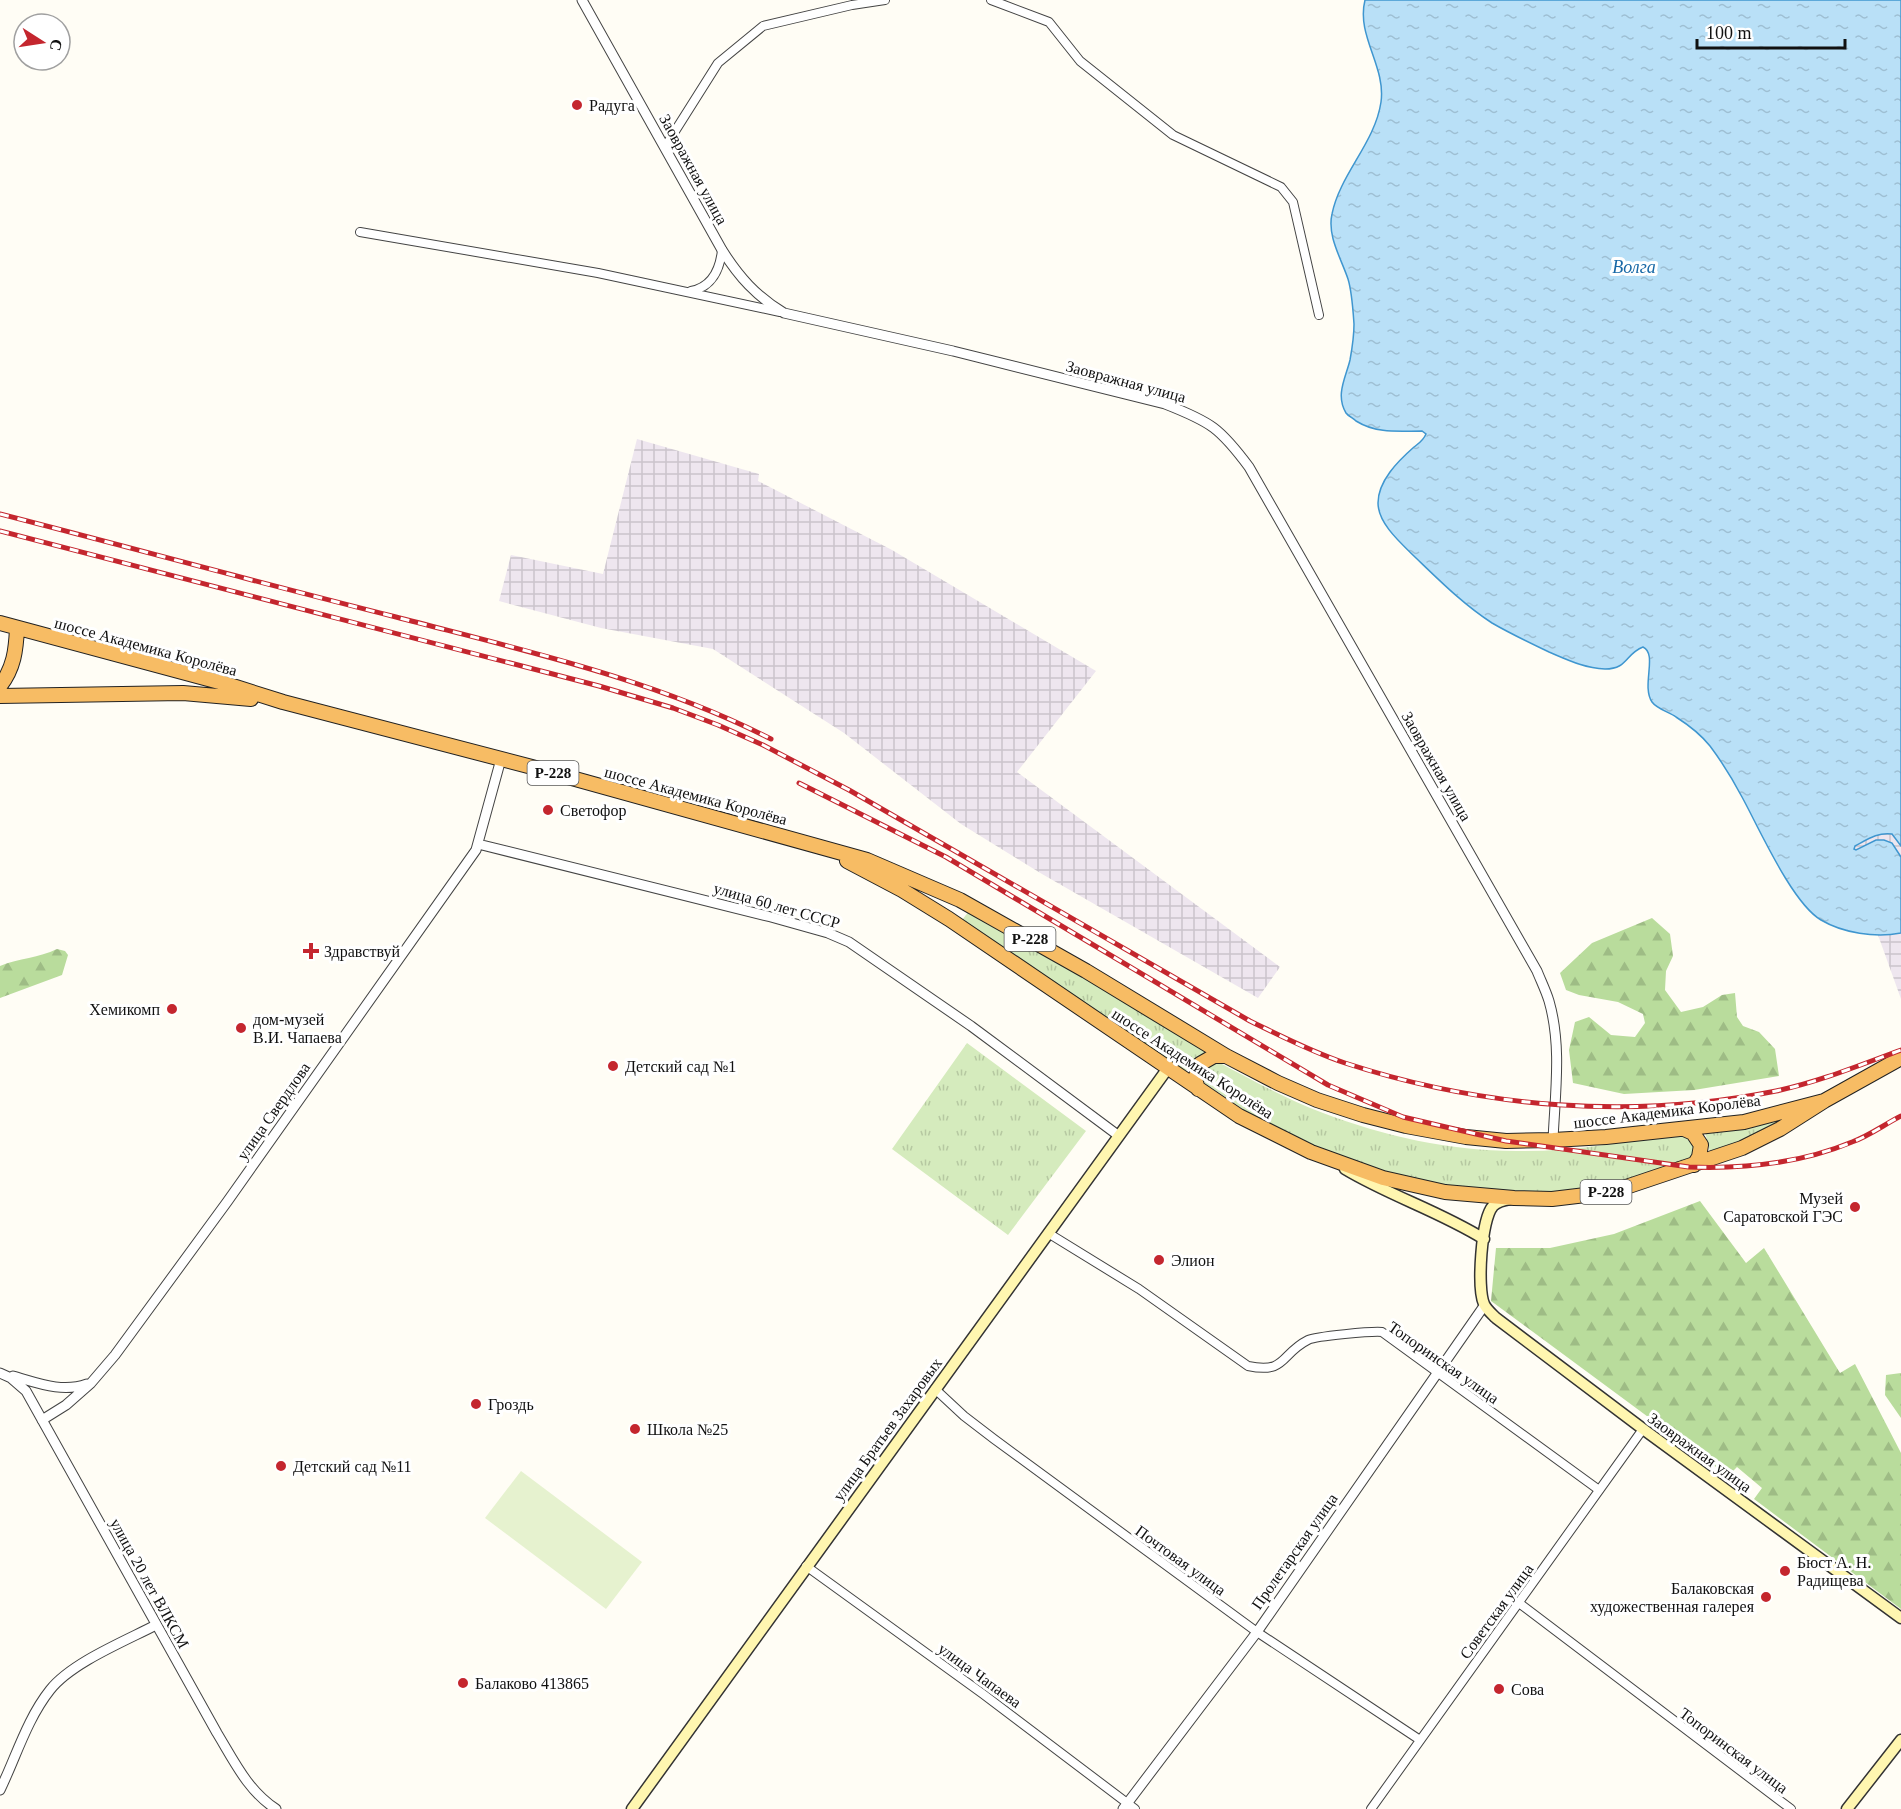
<svg xmlns="http://www.w3.org/2000/svg" width="1901" height="1809" viewBox="0 0 1901 1809" font-family="'Times New Roman',serif">
<style>
.industrial{fill:url(#industrial-grid)}
.grass{fill:url(#grass-tufts)}
.forest{fill:url(#forest-firs)}
.pitch{fill:#e6f2cf}
.water{fill:url(#water-ripples);stroke:#3f96cf;stroke-width:1.5}
.lines{fill:none;stroke-linecap:round;stroke-linejoin:round}
.minor-casing{stroke:#444;stroke-width:10}
.tertiary-casing{stroke:#444;stroke-width:11}
.secondary-casing{stroke:#333;stroke-width:13}
.trunk-casing{stroke:#222;stroke-width:16}
.minor{stroke:#fff;stroke-width:8}
.tertiary{stroke:#fff;stroke-width:9}
.secondary{stroke:#fff6b0;stroke-width:10}
.trunk{stroke:#f7bc64;stroke-width:14}
.rail-casing{stroke:#c4262e;stroke-width:5}
.rail{stroke:#fff;stroke-width:3;stroke-dasharray:9;stroke-linecap:butt}
.poi-dot{fill:#c4262e;stroke:#fff;stroke-width:2}
.labels{text-anchor:middle;stroke-width:6;stroke-linejoin:round;paint-order:stroke}
.shield{fill:#fff;stroke:#585858;stroke-width:1.5}
.shield-label{font-size:15px;font-weight:bold;fill:#111}
.poi-label{font-size:16px;fill:#111;stroke:#fff;text-anchor:start}
.street-label{font-size:16px;fill:#111;stroke:#fff}
.water-label{font-size:18px;font-style:italic;fill:#1768a6;stroke:#fff}
</style>
<defs>
<pattern id="industrial-grid" width="8" height="8" patternUnits="userSpaceOnUse" patternTransform="scale(1.5)"><rect width="8" height="8" fill="#eee6ef"/><path d="M0 4h8M4 0v8" fill="none" stroke="#cbc4cc"/></pattern>
<pattern id="grass-tufts" width="24" height="20" patternUnits="userSpaceOnUse" patternTransform="scale(1.5)"><rect width="24" height="20" fill="#d5ebbd"/><path d="M3 7l-1-3M5 7V3M7 7l1-3M15 17l-1-3M17 17v-4M19 17l1-3" fill="none" stroke="#b6c8a1"/></pattern>
<pattern id="forest-firs" width="22" height="20" patternUnits="userSpaceOnUse" patternTransform="scale(1.5)"><rect width="22" height="20" fill="#b9dc9c"/><path d="M5 1l3.5 6h-7zM16 11l3.5 6h-7z" fill="#9ebc85"/></pattern>
<pattern id="water-ripples" width="26" height="14" patternUnits="userSpaceOnUse" patternTransform="scale(1.5)"><rect width="26" height="14" fill="#b9e0f7"/><path d="M2 4q2-2 4 0t4 0M15 11q2-2 4 0t4 0" fill="none" stroke="#9ebfd3"/></pattern>
</defs>
<rect width="100%" height="100%" fill="#fffdf5"/>
<path class="industrial" d="M637,439L759,474L758,481L892,550L1096,671L1017,772L1280,967L1258,998L1042,874L961,824L844,733L713,649L601,628L499,601L511,555L603,574Z
M1884,833L1892,834L1901,846V857L1892,843L1876,840L1855,850V846L1877,834Z
M1901,933V999L1878,935Z"/>
<path class="grass" d="M969,911L1213,1051L1193,1063L1184,1073L962,920Z
M967,1043L1086,1131L1008,1235L892,1149Z
M1211,1063H1220C1254,1081 1288,1100 1323,1113C1384,1136 1450,1151 1516,1151C1571,1152 1626,1142 1680,1134L1690,1137C1696,1150 1696,1154 1684,1163C1652,1172 1620,1184 1587,1189C1479,1205 1362,1177 1267,1124C1246,1112 1226,1097 1206,1084L1201,1078L1206,1067Z
M1800,1112L1743,1143L1711,1156L1705,1132Z"/>
<path class="forest" d="M1652,918L1670,934L1673,956L1666,971L1665,990L1681,1012L1703,1007L1722,995L1735,993L1737,1017L1743,1026L1759,1032L1775,1049L1779,1076L1694,1090L1624,1094L1573,1083L1569,1050L1575,1022L1589,1017L1611,1035L1635,1037L1645,1023L1643,1014L1618,1002L1579,995L1566,990L1560,973L1592,943Z
M57,949L65,951L68,955L62,975L0,998V966C19,958 39,958 57,949Z
M1700,1201L1746,1263L1764,1248L1840,1373L1855,1364L1901,1453V1609L1754,1499L1762,1488L1737,1467L1728,1476L1491,1301L1496,1248H1550L1614,1234Z
M1901,1373V1418L1885,1395L1886,1375Z"/>
<path class="pitch" d="M521,1471L642,1562L606,1609L485,1518Z"/>
<path class="water" d="M1365,0H1901V846L1892,834C1878,832 1868,839 1855,846L1854,849L1856,850L1876,840H1884L1892,843L1901,857V933C1875,938 1843,933 1821,920C1792,903 1759,828 1742,797C1733,780 1722,762 1710,746C1702,736 1687,724 1676,717C1669,712 1657,709 1652,702C1641,686 1658,654 1643,647C1625,654 1628,669 1605,669C1584,668 1568,660 1549,652C1530,643 1511,634 1492,623C1464,605 1440,581 1416,558C1402,544 1378,524 1378,503C1378,481 1398,461 1414,447C1419,443 1423,441 1426,434L1422,431C1399,431 1377,434 1356,421C1353,418 1348,416 1346,413C1335,395 1346,377 1350,360C1352,349 1354,335 1354,324C1353,310 1352,292 1348,279C1341,258 1327,236 1332,214C1340,174 1375,143 1381,102C1386,66 1356,36 1365,0Z"/>
<g class="lines">
<defs>
<path id="minor" d="M991,0L1049,22L1080,61L1173,135L1281,187L1293,202L1319,315
M665,147L718,63L763,26L852,5L885,0
M360,232L598,273L780,312
M691,291C712,287 720,269 722,250
M1048,1233L1139,1289L1248,1366C1287,1374 1280,1354 1308,1340C1316,1336 1373,1331 1382,1332L1599,1490
M935,1389L964,1416L994,1439L1257,1632L1420,1740
M806,1566L983,1694L1135,1809
M1519,1603L1791,1809
M1371,1809L1643,1429"/>
<path id="tertiary" d="M582,0L722,250C739,277 756,296 784,313L953,351L1165,404C1211,422 1220,428 1249,467L1537,971C1541,981 1546,991 1549,1001C1562,1046 1555,1094 1553,1140
M478,844L771,917L828,933L849,942L971,1026L1119,1136
M0,1373L11,1378L26,1391L217,1733C234,1761 248,1791 276,1809
M13,1376C38,1383 62,1393 87,1384
M42,1420L66,1405L91,1383L115,1355L227,1202L476,850L501,759
M0,1790C16,1757 27,1719 50,1690C71,1663 125,1641 156,1625
M1123,1809L1257,1632L1484,1306"/>
<path id="secondary" d="M1345,1169C1390,1196 1439,1211 1484,1239
M1510,1199C1504,1200 1498,1201 1493,1206C1481,1219 1477,1288 1484,1304C1486,1309 1492,1314 1496,1318L1643,1429L1901,1618
M632,1809L1168,1068
M1847,1809L1901,1740"/>
<path id="trunk" d="M0,623L223,683L283,702L532,767L867,860L960,900L1086,971L1226,1056L1278,1083L1317,1100L1363,1115L1406,1126L1466,1137L1506,1141L1553,1140L1606,1137L1744,1122L1824,1101
M0,686C14,668 16,650 17,628
M0,696L183,693L251,699
M847,861L902,890L949,919L1239,1116L1311,1152L1383,1178L1445,1192L1514,1198L1552,1199L1594,1194L1620,1189L1742,1148L1780,1129L1824,1101L1901,1058
M1198,1089L1195,1079L1200,1064L1214,1056H1226
M1684,1129L1693,1133L1701,1145L1699,1157L1694,1165"/>
</defs>
<use href="#minor" class="minor-casing"/>
<use href="#tertiary" class="tertiary-casing"/>
<use href="#secondary" class="secondary-casing"/>
<use href="#trunk" class="trunk-casing"/>
<use href="#minor" class="minor"/>
<use href="#tertiary" class="tertiary"/>
<use href="#secondary" class="secondary"/>
<use href="#trunk" class="trunk"/>
<defs>
<path id="rail" d="M0,514C132,548 264,584 396,617C522,650 654,679 771,739
M0,531L599,686L673,708L718,725L763,745L849,790L1250,1021C1281,1036 1312,1052 1345,1063C1483,1108 1633,1120 1776,1091C1819,1082 1860,1065 1901,1050
M799,783L946,857L1328,1085L1403,1117L1506,1141L1689,1167C1743,1169 1802,1163 1852,1142C1869,1136 1885,1124 1901,1116"/>
</defs>
<use href="#rail" class="rail-casing"/>
<use href="#rail" class="rail"/>
</g>
<g class="poi-dot">
<circle cx="577" cy="105" r="6"/>
<circle cx="548" cy="810" r="6"/>
<path d="M308 942h6v6h6v6h-6v6h-6v-6h-6v-6h6z"/>
<circle cx="172" cy="1009" r="6"/>
<circle cx="241" cy="1028" r="6"/>
<circle cx="613" cy="1066" r="6"/>
<circle cx="1855" cy="1207" r="6"/>
<circle cx="1159" cy="1260" r="6"/>
<circle cx="476" cy="1404" r="6"/>
<circle cx="635" cy="1429" r="6"/>
<circle cx="281" cy="1466" r="6"/>
<circle cx="1785" cy="1571" r="6"/>
<circle cx="1766" cy="1597" r="6"/>
<circle cx="463" cy="1683" r="6"/>
<circle cx="1499" cy="1689" r="6"/>
</g>
<g class="labels">
<g class="shield">
<rect x="527.5" y="761" width="51" height="24" rx="4.5"/>
<rect x="1004.5" y="927" width="51" height="24" rx="4.5"/>
<rect x="1580.5" y="1180" width="51" height="24" rx="4.5"/>
</g>
<g class="shield-label">
<text x="553" y="778">Р-228</text>
<text x="1030" y="944">Р-228</text>
<text x="1606" y="1197">Р-228</text>
</g>
<g class="poi-label">
<text x="589" y="111">Радуга</text>
<text x="560" y="816">Светофор</text>
<text x="324" y="957">Здравствуй</text>
<text x="160" y="1015" text-anchor="end">Хемикомп</text>
<text x="253" y="1025">дом-музей<tspan x="253" dy="18">В.И. Чапаева</tspan></text>
<text x="625" y="1072">Детский сад №1</text>
<text x="1843" y="1204" text-anchor="end">Музей<tspan x="1843" dy="18">Саратовской ГЭС</tspan></text>
<text x="1171" y="1266">Элион</text>
<text x="488" y="1410">Гроздь</text>
<text x="647" y="1435">Школа №25</text>
<text x="293" y="1472">Детский сад №11</text>
<text x="1797" y="1568">Бюст А. Н.<tspan x="1797" dy="18">Радищева</tspan></text>
<text x="1754" y="1594" text-anchor="end">Балаковская<tspan x="1754" dy="18">художественная галерея</tspan></text>
<text x="475" y="1689">Балаково 413865</text>
<text x="1511" y="1695">Сова</text>
</g>
<g class="street-label">
<text transform="translate(694 169) rotate(61)" y="6">Заовражная улица</text>
<text transform="translate(1126 381) rotate(15)" y="6">Заовражная улица</text>
<text transform="translate(146 646) rotate(15)" y="6">шоссе Академика Королёва</text>
<text transform="translate(1437 766) rotate(60)" y="6">Заовражная улица</text>
<text transform="translate(696 795) rotate(15)" y="6">шоссе Академика Королёва</text>
<text transform="translate(777 905) rotate(16)" y="6">улица 60 лет СССР</text>
<text transform="translate(1193 1063) rotate(33)" y="6">шоссе Академика Королёва</text>
<text transform="translate(273 1111) rotate(-55)" y="6">улица Свердлова</text>
<text transform="translate(1667 1111) rotate(-7)" y="6">шоссе Академика Королёва</text>
<text transform="translate(1444 1362) rotate(35)" y="6">Топоринская улица</text>
<text transform="translate(887 1429) rotate(-54)" y="6">улица Братьев Захаровых</text>
<text transform="translate(1700 1452) rotate(36)" y="6">Заовражная улица</text>
<text transform="translate(1294 1551) rotate(-55)" y="6">Пролетарская улица</text>
<text transform="translate(1181 1560) rotate(36)" y="6">Почтовая улица</text>
<text transform="translate(150 1583) rotate(61)" y="6">улица 20 лет ВЛКСМ</text>
<text transform="translate(1496 1611) rotate(-54)" y="6">Советская улица</text>
<text transform="translate(980 1675) rotate(36)" y="6">улица Чапаева</text>
<text transform="translate(1734 1750) rotate(37)" y="6">Топоринская улица</text>
</g>
<g class="water-label">
<text x="1634" y="273">Волга</text>
</g>
</g>
<g transform="translate(42 42) rotate(102)"><circle r="28" fill="#ffffff" stroke="#a0a0a0" stroke-width="1.5"/>
<path d="M0-4.5L10 22L0 15L-10 22Z" fill="#c4262e"/>
<text y="-9" font-size="16" font-weight="bold" text-anchor="middle" fill="#111111">С</text>
</g>
<path d="M1697 39v9h148v-9" fill="none" stroke="#111111" stroke-width="3"/>
<text x="1706" y="39" font-size="18" fill="#111111" stroke="#ffffff" stroke-width="4.5" paint-order="stroke">100 m</text>
</svg>
